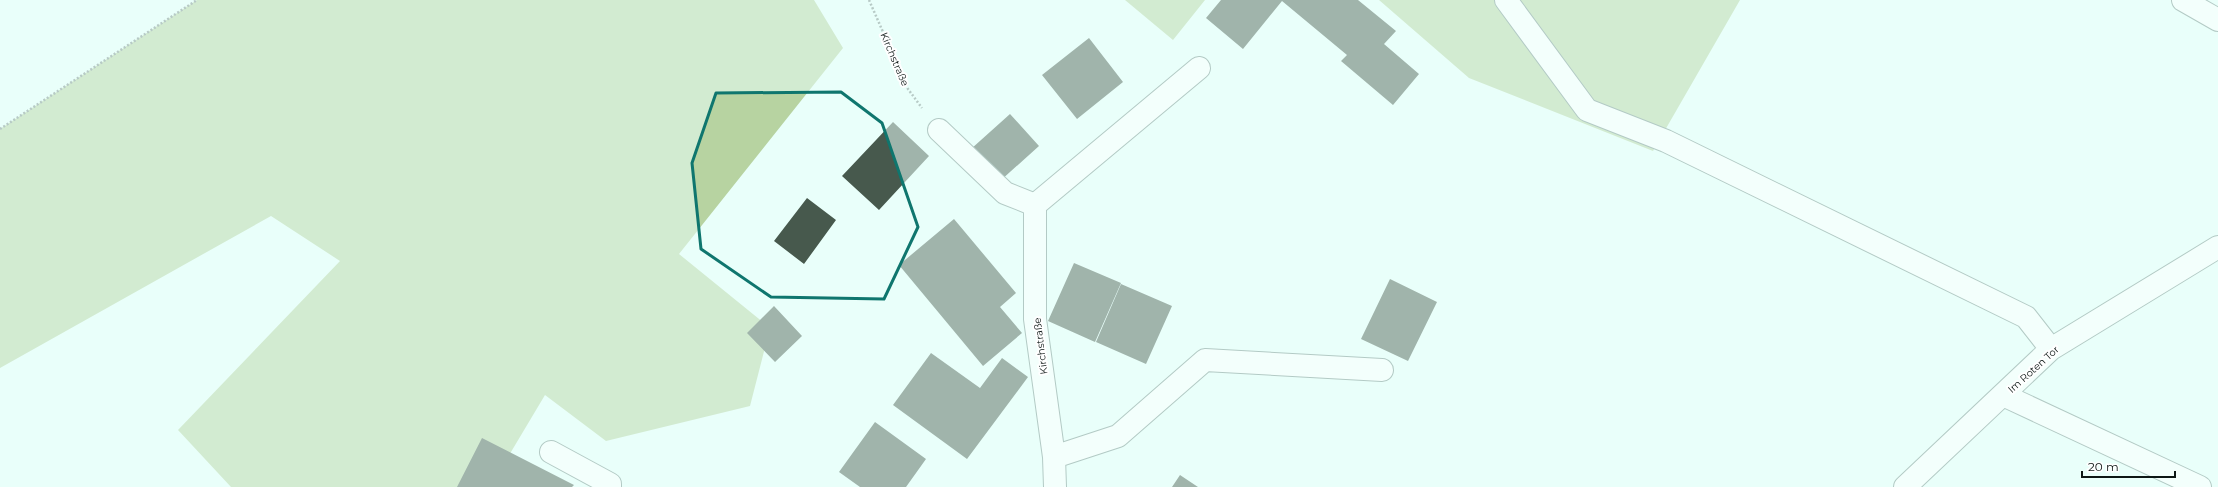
<svg xmlns="http://www.w3.org/2000/svg" width="2218" height="487" viewBox="0 0 2218 487" font-family="Montserrat,sans-serif">
<style>
.green{fill:#b7d3a1}
.building{fill:#47594d}
.lines{fill:none;stroke-linecap:round;stroke-linejoin:round}
.minor-casing{stroke:#728b86;stroke-width:24}
.path{stroke:#7a8a87;stroke-width:2.5;stroke-dasharray:2 2;stroke-linecap:butt}
.minor{stroke:#fff;stroke-width:22}
.marked{fill:none;stroke:#0f766e;stroke-width:3;stroke-linejoin:round}
.labels{text-anchor:middle;stroke-width:4;stroke-linejoin:round;paint-order:stroke}
.street-label{font-size:10px;fill:#0d1715;stroke:#fff}
</style>
<rect width="100%" height="100%" fill="#e9fffa"/>
<path class="green" d="M197,0H814L843,48L679,254L770,328L750,406L606,441L545,395L490,487H231L178,430L340,261L271,216L0,368V129Z
M1125,0H1205L1173,40Z
M1379,0H1740L1653,151L1469,78Z"/>
<path class="building" d="M1221,0H1358L1396,31L1384,44L1419,74L1393,105L1341,61L1347,55L1282,1L1243,49L1206,18Z
M1089,38L1123,82L1077,119L1042,75Z
M1010,114L1039,146L1000,181L971,149Z
M893,122L929,156L879,210L842,176Z
M807,198L836,220L804,264L774,241Z
M954,219L1016,293L1000,307L1022,333L983,366L899,265Z
M1074,263L1121,283L1095,342L1048,321Z
M1390,279L1437,302L1408,361L1361,339Z
M1121,284L1172,306L1146,364L1096,342Z
M774,306L802,336L775,362L747,333Z
M931,353L980,388L1002,358L1028,377L967,459L893,405Z
M875,422L926,459L906,487H860L839,472Z
M482,438L574,485L572,487H457Z
M1180,475L1198,487H1172Z"/>
<g class="lines">
<defs>
<path id="minor" d="M1506,0L1587,110L1666,141L2026,317L2051,349
M2183,0L2218,20
M939,130L1005,193L1035,205V319L1054,457L1055,487
M1035,205L1199,68
M2003,395L2200,487
M551,452L610,484V487
M1054,457L1118,436L1205,360L1382,370
M1905,487L2051,349L2218,247"/>
</defs>
<use href="#minor" class="minor-casing"/>
<path class="path" d="M869,0L908,89L922,108
M0,129L197,0"/>
<use href="#minor" class="minor"/>
</g>
<path d="M0 0H2218V487H0ZM841,92L882,123L918,227L884,299L771,297L701,249L692,163L716,93Z" fill="#e9fffa" fill-opacity=".55" fill-rule="evenodd"/>
<path class="marked" d="M841,92L882,123L918,227L884,299L771,297L701,249L692,163L716,93Z"/>
<g class="labels">
<g class="street-label">
<text transform="translate(895 59) rotate(67)" y="4">Kirchstraße</text>
<text transform="translate(1040 346) rotate(-97)" y="4">Kirchstraße</text>
<text transform="translate(2033 369) rotate(-42)" y="4">Im Roten Tor</text>
</g>
</g>
<path d="M2082 471v6h93v-6" fill="none" stroke="#0d1715" stroke-width="2"/>
<text x="2088" y="471" font-size="12" fill="#0d1715" stroke="#ffffff" stroke-width="3" paint-order="stroke">20 m</text>
</svg>
